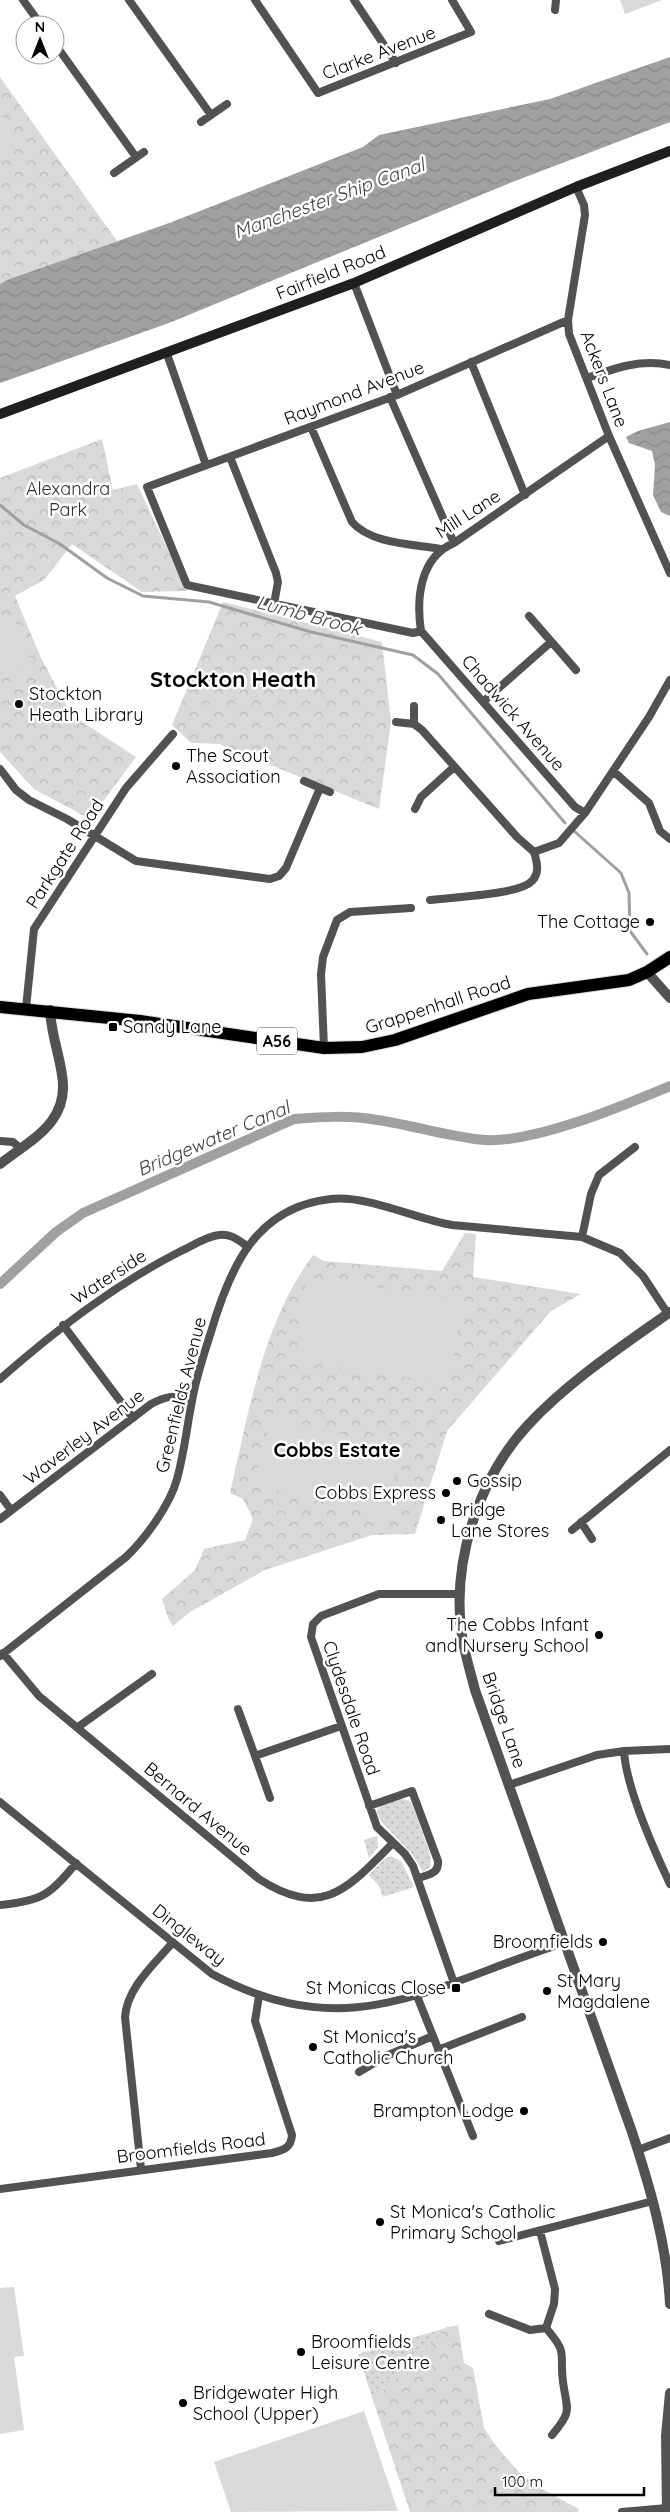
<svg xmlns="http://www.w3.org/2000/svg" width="670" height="2512" viewBox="0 0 670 2512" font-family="Quicksand,sans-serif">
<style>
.grass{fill:url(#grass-dots)}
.forest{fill:url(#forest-crowns)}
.garden{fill:#d9d9d9}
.water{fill:url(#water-waves)}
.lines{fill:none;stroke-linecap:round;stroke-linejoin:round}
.stream{stroke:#a0a0a0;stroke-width:3}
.canal{stroke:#a0a0a0;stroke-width:10}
.primary-casing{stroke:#dbdbdb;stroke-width:14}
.minor{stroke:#525252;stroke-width:8}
.tertiary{stroke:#525252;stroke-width:10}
.secondary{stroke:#1f1f1f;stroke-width:10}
.primary{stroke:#000;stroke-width:12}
.poi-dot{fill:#000;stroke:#fff;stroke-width:2}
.labels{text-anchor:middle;stroke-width:5;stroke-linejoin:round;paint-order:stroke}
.shield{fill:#fff;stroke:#4c4c4c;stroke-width:1}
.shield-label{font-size:16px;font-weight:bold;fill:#000}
.street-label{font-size:18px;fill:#000;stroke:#fff}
.park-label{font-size:18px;fill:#303030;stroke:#fff}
.poi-label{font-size:18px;fill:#000;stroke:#fff;text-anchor:start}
.water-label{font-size:19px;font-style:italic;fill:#414141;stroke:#fff}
.quarter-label{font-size:20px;font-weight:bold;fill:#000;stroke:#fff}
.district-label{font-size:22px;font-weight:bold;fill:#000;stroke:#fff}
</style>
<defs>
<pattern id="grass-dots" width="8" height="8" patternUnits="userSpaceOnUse" patternTransform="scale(1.25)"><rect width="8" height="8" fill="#d9d9d9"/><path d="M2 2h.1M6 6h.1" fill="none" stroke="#b8b8b8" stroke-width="1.8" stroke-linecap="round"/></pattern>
<pattern id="forest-crowns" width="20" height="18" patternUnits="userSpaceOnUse" patternTransform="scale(1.25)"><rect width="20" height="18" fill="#d9d9d9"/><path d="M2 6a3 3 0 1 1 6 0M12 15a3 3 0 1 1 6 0" fill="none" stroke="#b8b8b8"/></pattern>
<pattern id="water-waves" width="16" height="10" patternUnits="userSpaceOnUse" patternTransform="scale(1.25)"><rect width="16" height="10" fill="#a0a0a0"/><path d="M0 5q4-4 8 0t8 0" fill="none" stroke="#888"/></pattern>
</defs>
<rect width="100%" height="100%" fill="#fff"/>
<path class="grass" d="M399,1799L408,1800L412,1804L431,1857L430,1867L423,1872L412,1854L381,1821L376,1812L380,1806Z
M377,1836L378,1847L369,1858L364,1840Z
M391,1856L401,1861L414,1887L383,1897L379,1886L369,1875L384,1859Z
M449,2327L373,2400L358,2354Z"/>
<path class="forest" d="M0,77L117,241L0,284Z
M102,439L113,490L137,484L187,591L142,592L72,544L44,580L15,596L41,658L70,712L81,721L136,757L90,819L34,789L0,752V478Z
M223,602L382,642L391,722L379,809L219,744L191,743L172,725Z
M465,1233L476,1234L473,1277L581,1294L551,1311L447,1431L415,1534L372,1535L265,1570L190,1612L173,1626L168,1618L162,1599L195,1570L204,1549L245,1540L253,1519L243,1499L230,1493C249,1412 262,1324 313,1255L324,1261L442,1271Z
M458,2325L464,2363L473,2368L484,2428L496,2446L518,2471L536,2486L579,2509L578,2512H410L373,2400L449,2327Z"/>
<path class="garden" d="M620,0H662L625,14Z
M0,112L22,142L0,158Z
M13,616L33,667L0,679V621Z
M307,1277L462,1300L450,1383L295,1361Z
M271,1417L401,1449L385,1517L254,1485Z
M14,2287L24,2356L14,2357L24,2430L0,2434V2288Z
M364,2411L398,2511L231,2512L214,2462Z"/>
<path class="water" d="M670,57V122L515,181L169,323L0,383V284L7,280L172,222L363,147L379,135L550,99Z
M670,422V516L661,512L653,495L655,465L652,451L629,443L626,437L638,431Z"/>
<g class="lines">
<path class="stream" d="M0,505L24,525L60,544L107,578L143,596L209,602L311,632L413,655L438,674L565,823
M574,831L621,873L629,893L630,931L647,954"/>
<path class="canal" d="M0,1284L56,1232L83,1213L294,1119C321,1117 349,1115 377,1120C413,1125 448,1137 485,1140C535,1143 622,1106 670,1086"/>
<defs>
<path id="primary" d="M0,1007L140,1021L324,1048L362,1047L395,1040L528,994L629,980L647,972L670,957"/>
</defs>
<use href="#primary" class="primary-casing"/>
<path class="minor" d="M23,0L41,25
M129,0L211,115
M255,0L318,93L471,32L452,0
M354,0L396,63
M555,10L556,0
M55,44L136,157
M201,122L227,104
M114,173L144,152
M576,187L584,205L585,215L568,320L569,334L609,436L670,573
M354,283L397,395
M568,320L397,395L147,487L187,585L413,633L421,631C416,598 420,557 454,543L609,436
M167,354L206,465
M471,362L525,495
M587,378C615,368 640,359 670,365
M390,397L454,543
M311,427L352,522C371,544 413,544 441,549
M230,457L276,573L278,582L274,604
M529,616L576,670
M421,631L575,807L585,813
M484,701L551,642
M396,722L414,724V706
M414,724L422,730L517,837L534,852
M0,769L16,790L29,800L67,819L136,861L270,879L279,876L286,868L320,788
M613,771L649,803L660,831L670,839
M304,781L330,792
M415,809L421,797L454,767
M534,852L559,843L585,813L649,717L670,680
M430,900C451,897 519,895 532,881C540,873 537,862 534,852
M26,1008L34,929L126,788L173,734
M324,1048L321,974L323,957L337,920L350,912L411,908
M0,1141L13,1142L20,1148
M582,1237L591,1194L599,1175L635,1147
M63,1325L133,1418
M0,1379C56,1330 114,1285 181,1251C192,1246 207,1236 219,1235C230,1233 238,1240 247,1246
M0,1495L11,1510
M0,1519L151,1404C166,1396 175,1395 192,1398
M581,1522L592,1539
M572,1530L670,1450
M3,1653L39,1696L259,1879C323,1920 348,1888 393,1843
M0,1656L126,1557C145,1539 170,1505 177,1479C184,1454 187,1426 192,1401C196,1377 204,1354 211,1332C230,1267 256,1207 331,1199C367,1195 416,1219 452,1225L582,1237L620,1253L643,1276L668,1314
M238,1709L255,1756L341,1726
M78,1727L152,1674
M624,1751C626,1787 654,1850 670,1884
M255,1756L270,1798
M509,1785L597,1755L624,1751L670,1749
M0,1802L212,1974C351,2048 431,1985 564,1943
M369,1806L412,1791L438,1861C439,1874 429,1874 419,1878
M0,1905C41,1901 51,1895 76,1863
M454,1983L413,1866L405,1854L377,1827L311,1637L313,1624L321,1616L379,1594H460
M417,1996L473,2136
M438,2050L522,2017
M359,2072L386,2056L433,2036
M638,2150L670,2138
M141,2169L125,2017C127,1987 155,1964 173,1942
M0,2189L272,2153C284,2150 291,2148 292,2135L255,2021L259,1996
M540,2231L555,2289L554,2304L546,2328C569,2355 559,2351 563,2382C567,2411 573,2410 552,2435
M499,2241L653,2201
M489,2314L530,2330L546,2328
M622,2512L667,2508"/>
<path class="tertiary" d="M647,972L670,998
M0,1164C32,1139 70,1122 62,1075C59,1053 51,1033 50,1010
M670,1312C621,1347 569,1381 528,1425C480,1476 453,1558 461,1628C463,1649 470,1670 475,1690L632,2132C650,2187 667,2245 670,2304
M667,2512L666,2436L670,2393"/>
<path class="secondary" d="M0,414L354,283L576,187L670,151"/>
<use href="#primary" class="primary"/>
</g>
<g class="poi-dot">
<circle cx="19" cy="704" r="5"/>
<circle cx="176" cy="766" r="5"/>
<circle cx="650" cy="922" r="5"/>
<rect x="108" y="1022" width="10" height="10" rx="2.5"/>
<circle cx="457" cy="1481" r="5"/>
<circle cx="446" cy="1493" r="5"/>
<circle cx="441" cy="1520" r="5"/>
<circle cx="599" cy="1635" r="5"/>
<circle cx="603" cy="1942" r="5"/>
<rect x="451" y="1983" width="10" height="10" rx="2.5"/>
<circle cx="547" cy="1991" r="5"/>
<circle cx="313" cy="2047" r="5"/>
<circle cx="524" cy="2111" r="5"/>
<circle cx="380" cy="2222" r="5"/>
<circle cx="301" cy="2352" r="5"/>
<circle cx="183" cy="2403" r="5"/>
</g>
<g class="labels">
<rect class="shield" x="257" y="1027.5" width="40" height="27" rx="4"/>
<g class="shield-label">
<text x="277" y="1047">A56</text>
</g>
<g class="street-label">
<text transform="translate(379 53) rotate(-21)" y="6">Clarke Avenue</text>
<text transform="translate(331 273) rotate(-22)" y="6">Fairfield Road</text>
<text transform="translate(604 379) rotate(69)" y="6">Ackers Lane</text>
<text transform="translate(354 393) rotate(-21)" y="6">Raymond Avenue</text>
<text transform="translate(468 514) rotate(-33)" y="6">Mill Lane</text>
<text transform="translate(513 713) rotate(49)" y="6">Chadwick Avenue</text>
<text transform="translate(65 854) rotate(-57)" y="6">Parkgate Road</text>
<text transform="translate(438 1005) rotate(-18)" y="6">Grappenhall Road</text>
<text transform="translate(109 1277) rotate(-33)" y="6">Waterside</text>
<text transform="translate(181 1395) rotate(-76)" y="6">Greenfields Avenue</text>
<text transform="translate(84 1437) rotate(-37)" y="6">Waverley Avenue</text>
<text transform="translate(351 1708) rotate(71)" y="6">Clydesdale Road</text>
<text transform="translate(504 1720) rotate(71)" y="6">Bridge Lane</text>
<text transform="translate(198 1809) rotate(40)" y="6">Bernard Avenue</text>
<text transform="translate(189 1935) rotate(38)" y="6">Dingleway</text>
<text transform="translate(191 2148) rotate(-7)" y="6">Broomfields Road</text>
</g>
<g class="park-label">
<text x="68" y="495">Alexandra<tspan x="68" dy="21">Park</tspan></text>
</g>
<g class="poi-label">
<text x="29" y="700">Stockton<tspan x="29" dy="21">Heath Library</tspan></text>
<text x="186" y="762">The Scout<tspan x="186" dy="21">Association</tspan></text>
<text x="640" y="928" text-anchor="end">The Cottage</text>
<text x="123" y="1033">Sandy Lane</text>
<text x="467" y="1487">Gossip</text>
<text x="436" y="1499" text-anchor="end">Cobbs Express</text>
<text x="451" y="1516">Bridge<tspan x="451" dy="21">Lane Stores</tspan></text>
<text x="589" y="1631" text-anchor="end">The Cobbs Infant<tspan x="589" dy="21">and Nursery School</tspan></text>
<text x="593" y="1948" text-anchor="end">Broomfields</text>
<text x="557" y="1987">St Mary<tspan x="557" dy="21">Magdalene</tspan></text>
<text x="446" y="1994" text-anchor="end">St Monicas Close</text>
<text x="323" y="2043">St Monica's<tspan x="323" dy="21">Catholic Church</tspan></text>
<text x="514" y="2117" text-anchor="end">Brampton Lodge</text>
<text x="390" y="2218">St Monica's Catholic<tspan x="390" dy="21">Primary School</tspan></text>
<text x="311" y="2348">Broomfields<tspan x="311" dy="21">Leisure Centre</tspan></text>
<text x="193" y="2399">Bridgewater High<tspan x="193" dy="21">School (Upper)</tspan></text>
</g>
<g class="water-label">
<text transform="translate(329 198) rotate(-20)" y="7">Manchester Ship Canal</text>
<text transform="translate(309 615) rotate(15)" y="7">Lumb Brook</text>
<text transform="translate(213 1138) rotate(-23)" y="7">Bridgewater Canal</text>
</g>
<g class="quarter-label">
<text x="337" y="1457">Cobbs Estate</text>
</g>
<g class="district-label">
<text x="233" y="687">Stockton Heath</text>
</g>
</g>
<g transform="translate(40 40)"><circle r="24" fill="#ffffff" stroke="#999999"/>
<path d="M0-4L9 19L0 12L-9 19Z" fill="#000000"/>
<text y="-8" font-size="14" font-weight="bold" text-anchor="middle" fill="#000000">N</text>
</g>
<path d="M495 2487v8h149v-8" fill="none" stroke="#000000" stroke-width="2.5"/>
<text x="502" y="2487" font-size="15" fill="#000000" stroke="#ffffff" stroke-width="4" paint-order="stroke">100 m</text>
</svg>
